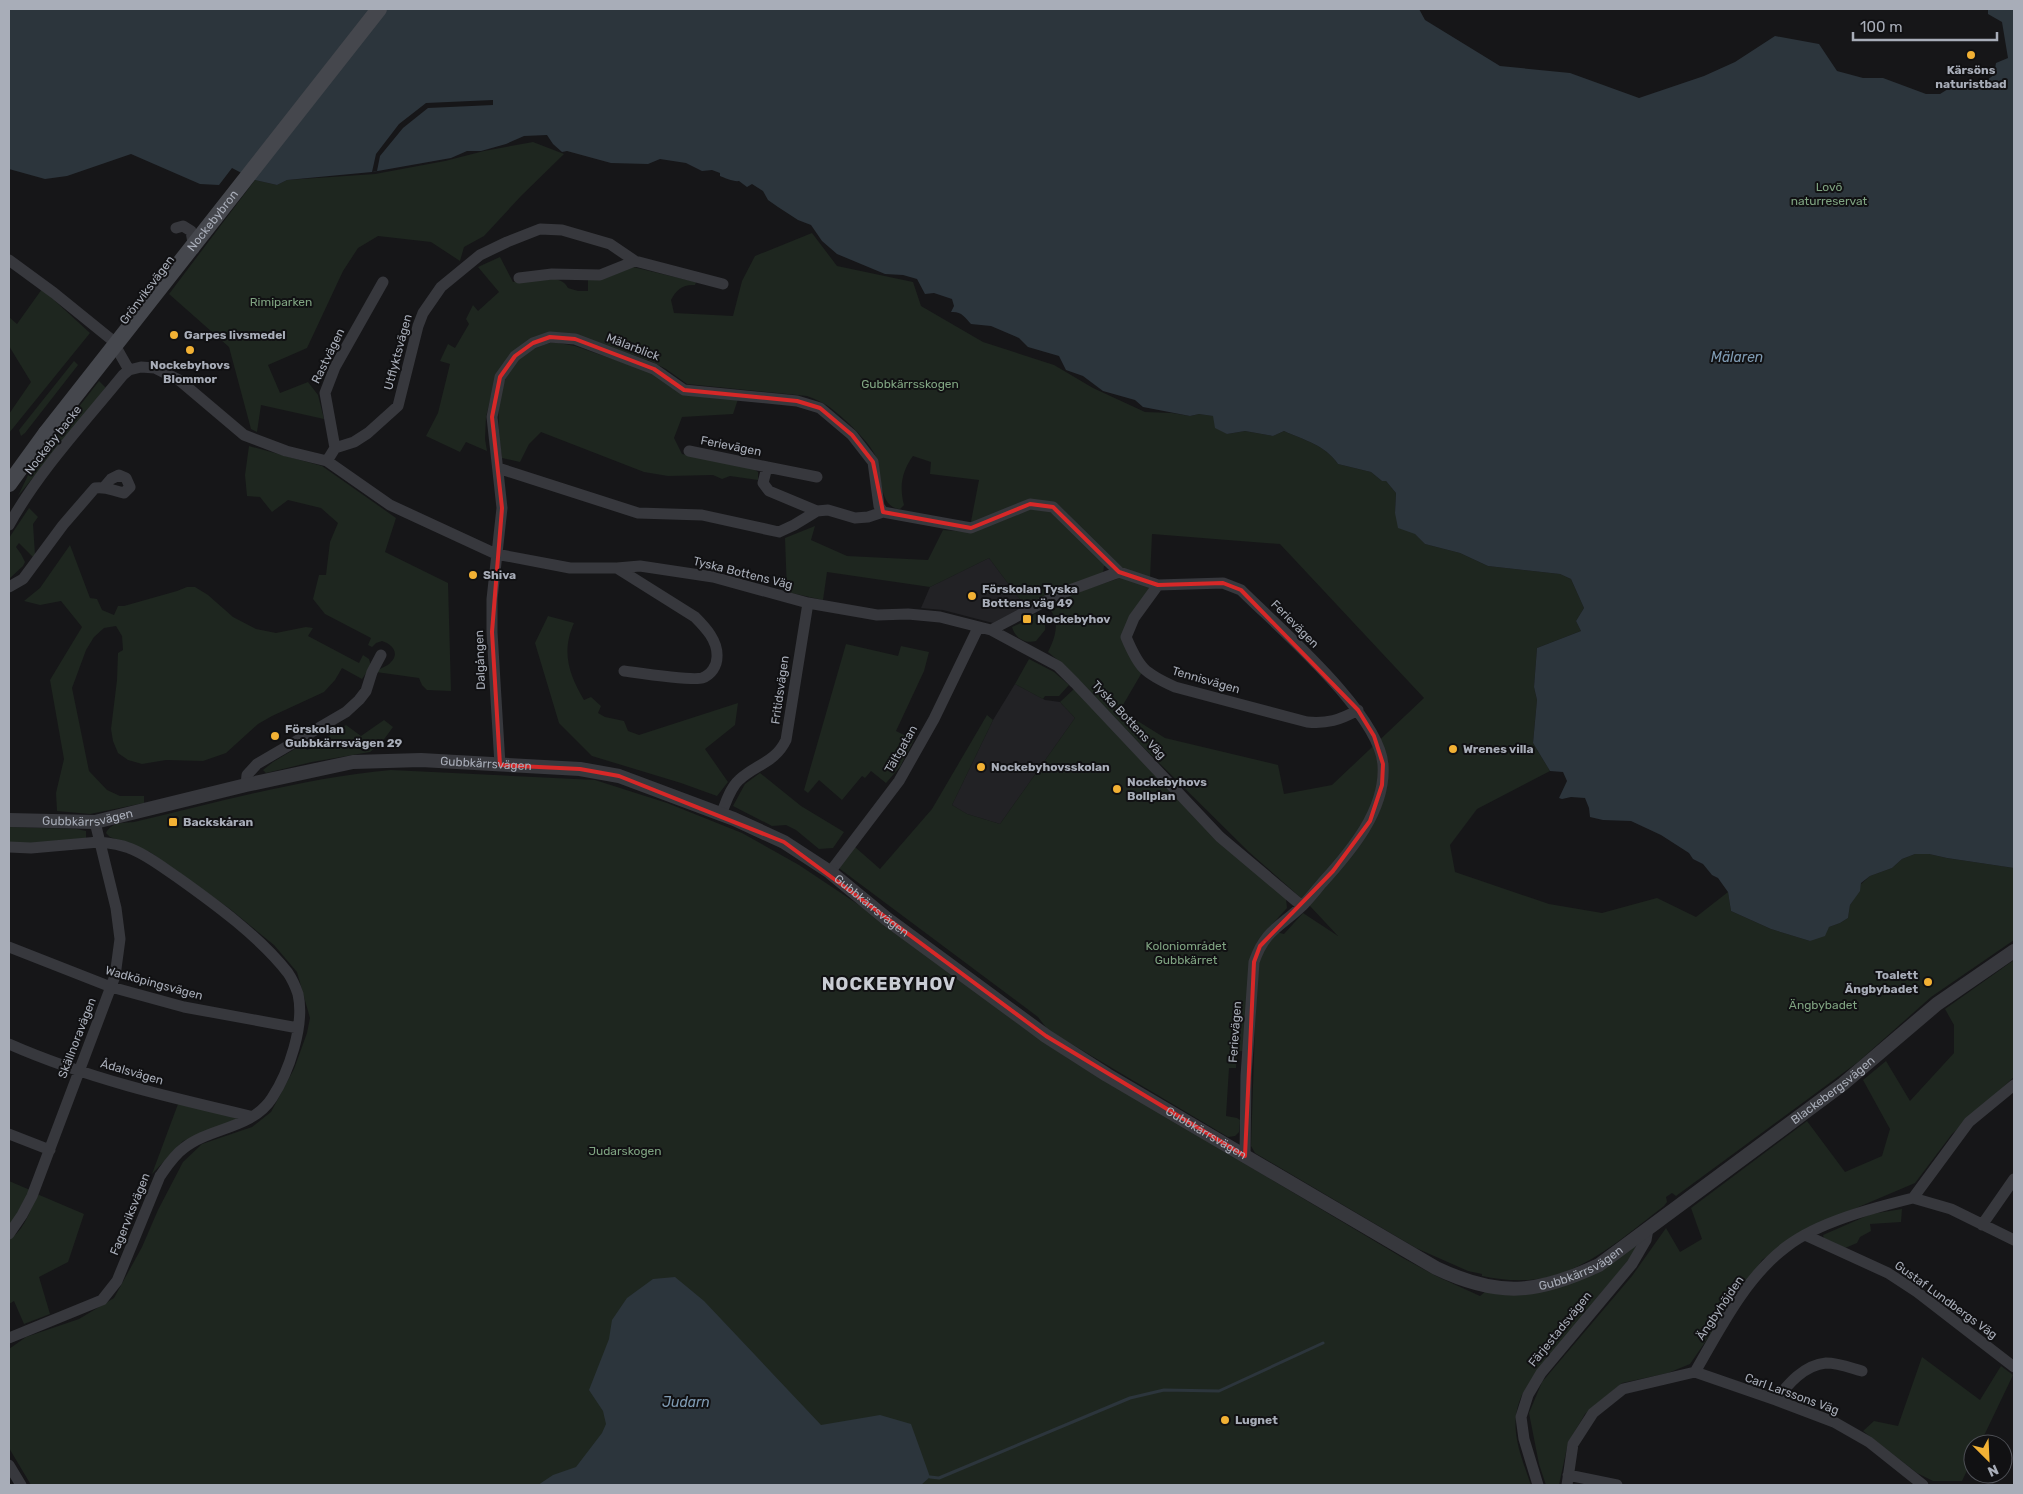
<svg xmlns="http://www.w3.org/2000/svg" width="2023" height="1494" viewBox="0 0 2023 1494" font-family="Rubik,sans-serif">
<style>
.built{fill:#222225}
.green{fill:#1e261f;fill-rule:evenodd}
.water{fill:#2c353c}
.pier{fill:#161618}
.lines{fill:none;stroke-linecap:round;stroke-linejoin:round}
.stream{stroke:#2c353c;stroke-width:3}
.minor{stroke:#37383d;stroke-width:11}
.tertiary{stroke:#37383d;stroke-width:14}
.secondary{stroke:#45474d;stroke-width:16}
.secondary-bridge{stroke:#45474d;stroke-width:16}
.marked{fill:none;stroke:#d62828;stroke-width:4;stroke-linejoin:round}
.poi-dot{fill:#f2b134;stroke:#111113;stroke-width:2}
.labels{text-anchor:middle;stroke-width:4;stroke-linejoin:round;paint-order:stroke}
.poi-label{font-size:12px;font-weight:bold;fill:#a8adb8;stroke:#111113;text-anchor:start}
.park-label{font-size:12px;fill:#7fa381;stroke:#111113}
.street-label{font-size:12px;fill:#a8adb8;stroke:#111113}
.water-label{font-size:14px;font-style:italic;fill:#7f9bb3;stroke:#111113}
.district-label{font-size:18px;font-weight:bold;letter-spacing:1px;fill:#c9ccd4;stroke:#111113}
</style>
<rect width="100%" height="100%" fill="#161618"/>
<path class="built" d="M989,558L1025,606L993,623L943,610L921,608L930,587Z
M1015,684L1045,700L1060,702L1075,718L1000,824L967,814L952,805L993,720Z"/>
<path class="green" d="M533,142L564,154L521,196L484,236L464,247L460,261L431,242L378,236L358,248L343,271L307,348L268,365L280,393L308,382L318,395L324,419L261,405L257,432L251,429L229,347L169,294L255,180L277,185L287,180L375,174L445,161L484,151Z
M812,233L837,266L913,282L921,306L983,342L1054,365L1093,388L1145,412L1172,413L1190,416L1199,414L1214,416L1227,434L1245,431L1273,436L1284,431C1304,440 1325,445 1338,464L1371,472L1382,481H1386L1396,493L1395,513L1425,544L1460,553L1488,566L1560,574L1571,579L1584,608L1576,621L1581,631L1537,648L1534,687L1537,700L1533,743L1550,771L1477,809L1450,845L1455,872L1549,904L1602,913L1657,898L1696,917L1728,892L1731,911L1771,929L1810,941L1829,927L1840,923L1848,918L1850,905L1859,891L1861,884L1870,876L1892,868L1902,859L1915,854H1929L1947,858L2014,868V940L1931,997L1858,1062L1676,1196L1672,1193L1666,1197L1667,1202L1664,1206C1623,1237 1581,1277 1528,1280C1512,1281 1497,1279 1482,1276V1274L1468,1271L1416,1248L1255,1153L1251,1146L1257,966L1267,942L1276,932L1284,934L1303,913L1338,936L1310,906L1249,852L1142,746L1066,667L1048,652C1056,636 1061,620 1047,606L1062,597L1117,579L1123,568L1104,566L1103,573L1025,606L989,558L930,587L827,572L823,600L787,592L785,538L815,526L811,540L847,556L928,560L943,530L969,532L979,480L930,474L931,462L913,456C902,471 899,486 904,505L900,509C878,508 882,472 876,457C870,442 842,416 828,406C822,402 815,399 807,396L687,384L666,369L650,361L582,337H536L491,396L486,417L485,439L487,451L466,442L460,452L426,436L438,413L450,364L440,361L448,344L455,348L469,324L466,319L473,305L478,311L499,292L478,267L500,257L513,282C527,280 561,272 568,288L578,291H588V279L633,267L696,282L695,285C683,284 676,290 671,300L674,313L733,316L742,281L755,256ZM1152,534L1280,544L1424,698L1332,785L1284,794L1278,765L1165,738L1120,710L1144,669L1126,637L1156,580L1150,579Z
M42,289L90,333L9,433V414L31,382L9,346V317L17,324Z
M553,342L575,346L650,372L666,381L738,399L733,414L682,417L674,438L682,454L754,469L758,472V480L730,476L722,479L713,475L668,476L644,472L541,432L529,444L520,462L502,458C497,423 493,377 525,354C533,348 544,345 553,342Z
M74,361L78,365L25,433L21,436L19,430Z
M99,381L106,388L18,496L32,467Z
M249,446L322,466L396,518L385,552L448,583L451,691L427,690L422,685L419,678L376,672C381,667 387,667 391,662C400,653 392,644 382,641L376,643L372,647L368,645L371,638L325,614L313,599L319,575H326L330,542L338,523L321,508L288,500L272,512L260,497L247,496L245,475Z
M29,508L38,517L33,524L35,555L33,557L19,543L16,547L21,554L25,562L23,566L9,579V538Z
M70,545L90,598L97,599L102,610L114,615L118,606H124L177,591L187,587H195L208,595L233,617L256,629L276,633L306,627L313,628L308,636L359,663L363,655L369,659L371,666L362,679L342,668L335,680L324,692L272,716L258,724L226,753L203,761L166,760L142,764L128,760L118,753L113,741L111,729L117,680L118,653L123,650L122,636L116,626L104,628L94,637L86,650L72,688L89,771L107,790L120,796H144V803L90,814L57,811L56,793L64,759L50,680L82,627L61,601L40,605L24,601L40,588Z
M1034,614C1043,615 1046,622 1045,630L1036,641C1025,644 1015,638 1012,627L1023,622L1025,624L1031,620V617Z
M548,616L574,623C561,652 569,674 584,700L591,697L601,706L598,713L605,717L624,721L628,731L639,735L738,703L735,725L705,749L728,782L717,796L681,783L592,756L559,723L535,643Z
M846,644L898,656L901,646L929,652L924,671L896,731L914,740L900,767L886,783L871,771L865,778L862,776L842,800L819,780L808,793L804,790Z
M1029,659L1054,672L1069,685L1059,696H1045L1043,699L1015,684Z
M1074,689L1286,899L1287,908L1258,940L1250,962L1245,1051H1237L1236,1068H1229L1226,1116L1237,1118L1240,1120L1239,1132L1235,1136L1228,1137L1048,1030L1038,1017L840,869V864L855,847L880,869L932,809L987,715L993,720L952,805L967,814L1000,824L1075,718L1060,702Z
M384,720L393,727L382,742L370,752L312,762L266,773L263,770L273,762L303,744L307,750L346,725L361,736Z
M391,770L595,780L667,803L742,833L799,865L889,925L927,952L1028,1031L1069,1059L1403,1258L1436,1276L1480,1296L1486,1291L1509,1294L1636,1244L1634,1253L1523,1393C1507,1425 1520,1453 1531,1485H31L9,1448V1349L26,1337L79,1319L114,1298L142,1247L158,1210L183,1162L202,1144L252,1127L271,1112L294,1069L307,1033L310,1018L297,972L274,945L230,909L150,852L110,837L106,833C111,822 124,823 134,822C219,802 304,778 391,770Z
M760,773L801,806L844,832L833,848L819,849L796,830L786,825L772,826L733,806L745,784Z
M9,827L77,829L86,831V838L32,845L9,843Z
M2014,960V1077L1952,1134L1915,1183L1802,1231L1762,1260L1690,1364L1668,1373L1622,1383L1585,1414L1568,1443L1559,1485H1546L1539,1464L1529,1413L1542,1382L1632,1276L1666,1228L1680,1252L1702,1239L1691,1208L1807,1121L1845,1172L1882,1156L1890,1129L1863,1080L1886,1061L1910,1101L1954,1053V1025L1945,1009Z
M178,1104L237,1117L238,1120L183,1141L152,1174Z
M9,1181L30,1190L9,1228Z
M37,1194L84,1214L68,1262L39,1277L50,1314L24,1324L14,1301L9,1304V1240C25,1229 30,1211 37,1194Z
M1902,1209L1901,1222L1870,1224L1871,1231L1860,1237L1857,1243L1845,1248L1824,1238L1823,1235L1871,1214Z
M1922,1357L1980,1400L2001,1366L2013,1375L1980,1444H1973V1458L1962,1481H1933L1917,1473L1863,1431L1874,1421L1898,1426Z"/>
<path class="water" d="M9,9H1419L1425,20L1500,66L1570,73L1639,98L1704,76L1735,62L1775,36L1819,44L1837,71L1863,78H1883L1926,94H1940L1961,81L1984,82L1994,75L1996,63L2008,58L2002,22L1988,14V9H2014V868L1947,858L1929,854H1915L1902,859L1892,868L1870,876L1861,883L1860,891L1850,905L1848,918L1840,923L1829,927L1825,936L1810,941L1771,929L1731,911L1728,892L1718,878L1712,875L1703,864L1693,859L1689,853L1661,835L1631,821L1603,820L1590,817L1589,808L1585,798L1571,797L1562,799L1559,798L1567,781L1563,772L1550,771L1533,743L1537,700L1534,687L1537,648L1581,631L1576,621L1584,608L1571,579L1560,574L1488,566L1460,553L1425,544L1415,534L1398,528L1395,513L1396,493L1386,481H1382L1371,472L1338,464C1325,445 1304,440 1284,431L1273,436L1245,431L1227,434L1215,428L1213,416L1199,414L1190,416L1143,407L1135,400L1103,391L1083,376L1066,370L1059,356L1028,347L1019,338L991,326L971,324C965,317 961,311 951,312L954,306L952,299L934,293L925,294L917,279L903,275L885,274L837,254L822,241L811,225L798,220L778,207L768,200L763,191L752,184L747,187L739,181C734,182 725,178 720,176V173L712,170L702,171L686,163L660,159L648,164L611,163L567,151L562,152L553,144L547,135L524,136L506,144L481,151H467L451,158L372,172L287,180L277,185L255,180L232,168L219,185L200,184L131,154L67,176L45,179L9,169Z
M675,1277L704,1301L821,1425L880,1415L911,1424L930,1477L921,1485H538L553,1475L576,1467L602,1433L606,1424L603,1411L589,1390L609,1339L612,1320L627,1298L653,1279Z"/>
<path class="pier" d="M493,100V105L428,108L403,128L380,156L377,171L372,172L376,154L399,124L426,103Z"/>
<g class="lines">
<path class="stream" d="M930,1477L939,1478L1130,1398L1164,1390L1219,1391L1323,1343"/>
<path class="minor" d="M176,228L183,226L191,231L194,249
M9,260L54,293L112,340L129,370
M519,278L552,274L600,275L635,261
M335,448L325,393L335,367L383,282
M689,451L767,467
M327,461L335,448L354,442L368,433L398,406L418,326L423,313L441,287L480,255L507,242L540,229L562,230L610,244L635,261L723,284
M498,468L638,513L702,515L779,532L794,525L817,511
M817,477L767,467L763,483L769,491L817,511L828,510L855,518L868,517L883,512L971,528L1030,504L1053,507L1119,572L1158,585L1223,583L1241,590C1278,627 1380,714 1383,765C1386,810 1351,851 1322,883C1316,890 1309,899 1302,906C1280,927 1265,930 1254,962L1246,1076L1245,1156
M9,525C39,471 84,423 123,375L129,370L141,367L155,368L179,380L244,435L286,451L327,461L390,505L496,554L570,568H617L640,566L713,577L808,603L877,615L908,614L940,617L991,630L1058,666L1075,683L1220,837L1302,906
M617,568L695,617C706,628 718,641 717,657C717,666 711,675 702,678C692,681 639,673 624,671
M1158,585L1134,618L1126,637C1139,668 1144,673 1175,687L1307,722C1327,724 1340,720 1358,710
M9,587L23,579L63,525L95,488C106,486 113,491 124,493L130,487L126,478L119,475L111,479L105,486
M991,630L1059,594L1119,572
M500,765L492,632V599L502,508L492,417L500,377L515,356L533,343L550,337L575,339L654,369L684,390L797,401L820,408L852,435L873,462L879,506L883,512
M246,785L247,775L257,764L346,712L359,700L366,691L372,672L381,655
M721,814C726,803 730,788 739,780C756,764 775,763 786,740L808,603
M9,847L31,848L99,842C109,843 119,844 129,848C146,854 162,867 177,877C215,904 260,937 288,973C292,979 296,988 298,994C305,1025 289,1072 272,1098C252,1129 210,1127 184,1148C174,1155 167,1166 160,1176L117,1281L102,1300L9,1338
M830,872L899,781L934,719L978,628
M9,947L111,987L184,1007L298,1028
M9,1044C86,1078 168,1097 250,1116
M9,1134L50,1150
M1913,1198L1951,1209L2014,1240
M1982,1225L2014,1179
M9,1234L22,1215L32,1196L115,976L120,939L116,908L95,822
M1805,1235L1888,1273L1917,1292L2014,1367
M1695,1372L1776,1400L1834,1422L1869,1442L1923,1485
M1776,1400C1788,1384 1804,1365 1826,1363C1838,1363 1851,1368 1862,1371
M9,1465L21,1485
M1568,1475L1617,1485
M1538,1485L1524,1439L1521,1417L1528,1395L1541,1373L1632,1264L1646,1240L1648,1229
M1567,1485L1573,1444L1593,1413L1623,1389L1695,1372C1720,1329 1745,1278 1786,1247C1818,1222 1873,1208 1913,1198L1969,1122L2014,1085"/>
<path class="tertiary" id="s1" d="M9,820L95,822L246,785L353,762L421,760L580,769L619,776L734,819L784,842L830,872L887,919L1046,1036L1107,1075L1436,1268C1499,1298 1537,1294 1599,1265L1843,1084L1937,1004L2014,951"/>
<path class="secondary" d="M9,484L46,433"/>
<path class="secondary-bridge" id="s2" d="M46,433L379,9"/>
</g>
<path class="marked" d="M550,337L575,339L654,369L684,390L797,401L820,408L852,435L873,462L883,512L971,528L1030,504L1053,507L1119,572L1158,585L1223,583L1241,590L1358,710L1374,736L1383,764L1382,785L1370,821L1333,871L1260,946L1254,962L1245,1156L1046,1036L784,842L619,776L580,769L500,765L492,632L502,508L492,417L500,377L515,356L533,343Z"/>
<g class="poi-dot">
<circle cx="1971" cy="55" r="5"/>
<circle cx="174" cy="335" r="5"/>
<circle cx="190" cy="350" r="5"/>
<circle cx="473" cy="575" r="5"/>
<circle cx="972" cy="596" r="5"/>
<rect x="1022" y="614" width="10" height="10" rx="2.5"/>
<circle cx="275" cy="736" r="5"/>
<circle cx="1453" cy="749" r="5"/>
<circle cx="981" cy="767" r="5"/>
<circle cx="1117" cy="789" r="5"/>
<rect x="168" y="817" width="10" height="10" rx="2.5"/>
<circle cx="1928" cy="982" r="5"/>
<circle cx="1225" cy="1420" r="5"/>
</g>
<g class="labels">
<g class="poi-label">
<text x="1971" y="74" text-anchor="middle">Kärsöns<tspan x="1971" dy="14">naturistbad</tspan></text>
<text x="184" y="339">Garpes livsmedel</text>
<text x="190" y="369" text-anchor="middle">Nockebyhovs<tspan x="190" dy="14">Blommor</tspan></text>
<text x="483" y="579">Shiva</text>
<text x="982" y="593">Förskolan Tyska<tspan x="982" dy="14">Bottens väg 49</tspan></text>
<text x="1037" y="623">Nockebyhov</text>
<text x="285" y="733">Förskolan<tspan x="285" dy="14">Gubbkärrsvägen 29</tspan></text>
<text x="1463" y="753">Wrenes villa</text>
<text x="991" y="771">Nockebyhovsskolan</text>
<text x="1127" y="786">Nockebyhovs<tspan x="1127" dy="14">Bollplan</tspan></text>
<text x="183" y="826">Backskåran</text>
<text x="1918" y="979" text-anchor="end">Toalett<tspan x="1918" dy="14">Ängbybadet</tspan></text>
<text x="1235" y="1424">Lugnet</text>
</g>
<g class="park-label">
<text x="1829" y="191">Lovö<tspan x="1829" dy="14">naturreservat</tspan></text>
<text x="281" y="306">Rimiparken</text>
<text x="910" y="388">Gubbkärrsskogen</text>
<text x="1186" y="950">Koloniområdet<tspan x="1186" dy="14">Gubbkärret</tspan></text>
<text x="1823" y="1009">Ängbybadet</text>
<text x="625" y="1155">Judarskogen</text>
</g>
<g class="street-label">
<text dy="4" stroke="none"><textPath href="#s2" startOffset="270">Nockebybron</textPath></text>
<text transform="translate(147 290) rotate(-53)" y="4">Grönviksvägen</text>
<text transform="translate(633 347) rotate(21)" y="4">Mälarblick</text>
<text transform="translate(398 352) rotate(-75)" y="4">Utflyktsvägen</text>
<text transform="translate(328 356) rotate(-64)" y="4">Rastvägen</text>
<text transform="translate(53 440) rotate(-52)" y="4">Nockeby backe</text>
<text transform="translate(731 446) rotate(11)" y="4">Ferievägen</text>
<text transform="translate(743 573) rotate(14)" y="4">Tyska Bottens Väg</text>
<text transform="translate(1295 624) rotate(45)" y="4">Ferievägen</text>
<text transform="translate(480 660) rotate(-92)" y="4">Dalgången</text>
<text transform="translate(1206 680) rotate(16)" y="4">Tennisvägen</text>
<text transform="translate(780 690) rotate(-82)" y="4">Fritidsvägen</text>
<text transform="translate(1129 720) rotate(47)" y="4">Tyska Bottens Väg</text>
<text transform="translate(901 749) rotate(-60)" y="4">Tältgatan</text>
<text dy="4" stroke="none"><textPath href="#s1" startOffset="484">Gubbkärrsvägen</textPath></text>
<text dy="4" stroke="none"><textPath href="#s1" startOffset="79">Gubbkärrsvägen</textPath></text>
<text dy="4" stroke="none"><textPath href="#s1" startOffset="904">Gubbkärrsvägen</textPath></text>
<text transform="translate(154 983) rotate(15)" y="4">Wadköpingsvägen</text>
<text transform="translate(1235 1032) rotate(-86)" y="4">Ferievägen</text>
<text transform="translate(77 1038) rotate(-69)" y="4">Skällnoravägen</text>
<text transform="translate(132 1072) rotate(16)" y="4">Ådalsvägen</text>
<text dy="4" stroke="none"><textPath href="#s1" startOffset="2038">Blackebergsvägen</textPath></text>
<text dy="4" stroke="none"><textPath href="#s1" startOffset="1309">Gubbkärrsvägen</textPath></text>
<text transform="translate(130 1214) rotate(-68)" y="4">Fagerviksvägen</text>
<text dy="4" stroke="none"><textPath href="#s1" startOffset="1728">Gubbkärrsvägen</textPath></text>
<text transform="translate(1946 1300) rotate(36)" y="4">Gustaf Lundbergs Väg</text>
<text transform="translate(1720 1308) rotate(-56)" y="4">Ängbyhöjden</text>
<text transform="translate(1560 1329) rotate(-51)" y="4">Färjestadsvägen</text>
<text transform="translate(1792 1394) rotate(20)" y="4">Carl Larssons Väg</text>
</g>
<g class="water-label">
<text x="1737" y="362">Mälaren</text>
<text x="686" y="1407">Judarn</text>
</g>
<g class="district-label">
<text x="889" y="990">NOCKEBYHOV</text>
</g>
</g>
<rect width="2023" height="1494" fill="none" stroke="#a8adb8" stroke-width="20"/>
<g transform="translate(1988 1459) rotate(156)"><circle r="24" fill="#111113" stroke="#4d4f55"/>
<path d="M0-4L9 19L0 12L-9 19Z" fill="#f2b134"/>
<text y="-8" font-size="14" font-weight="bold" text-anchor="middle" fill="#a8adb8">N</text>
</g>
<path d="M1853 32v8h144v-8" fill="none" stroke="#a8adb8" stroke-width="2.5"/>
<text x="1860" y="32" font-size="15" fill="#a8adb8" stroke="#111113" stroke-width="4" paint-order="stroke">100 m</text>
</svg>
